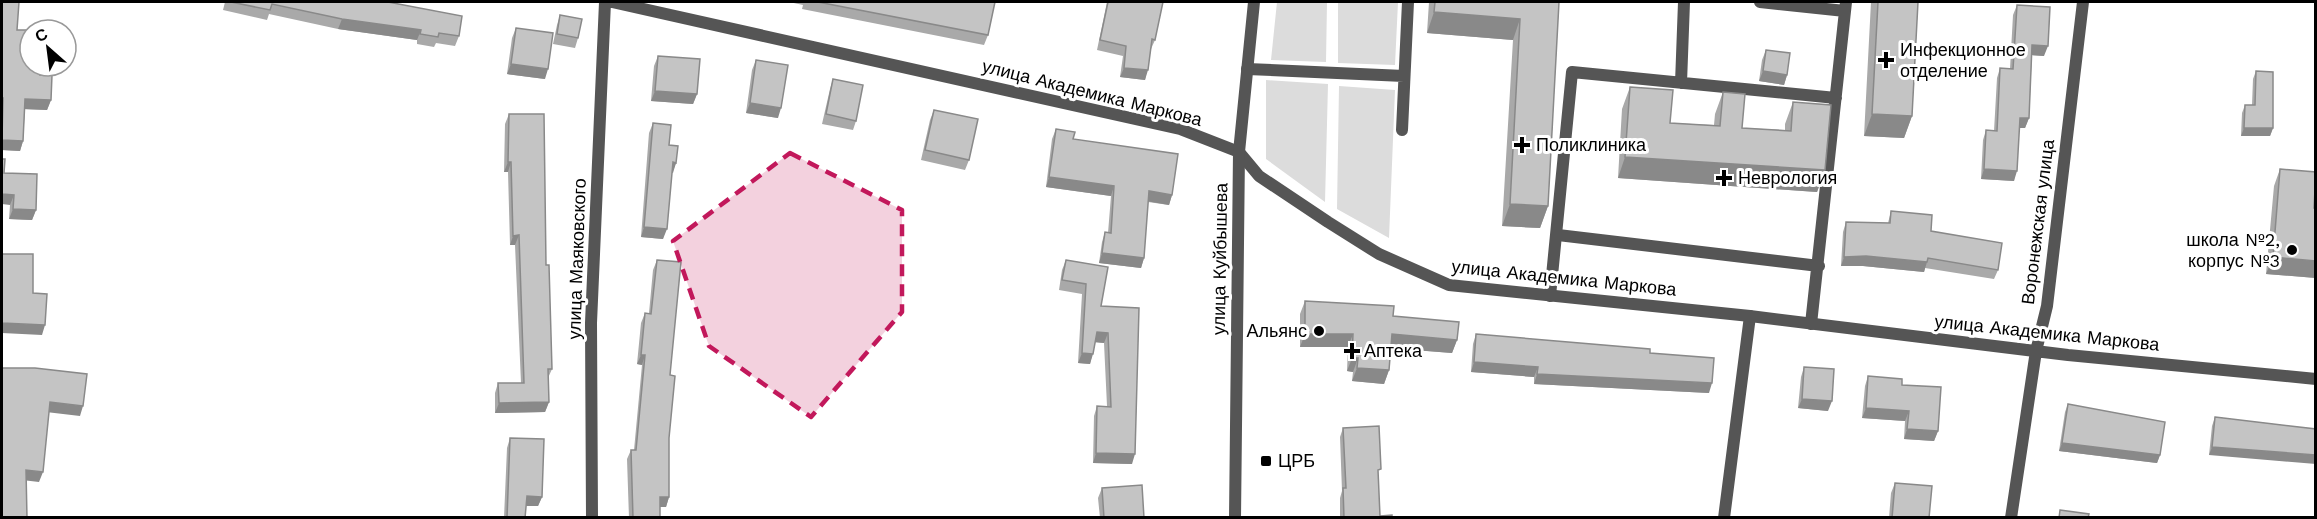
<svg xmlns="http://www.w3.org/2000/svg" width="2317" height="519" viewBox="0 0 2317 519" font-family="'Work Sans',sans-serif">
<style>
.green{fill:#dcdcdc}
.lines{fill:none;stroke-linecap:round;stroke-linejoin:round}
.service{stroke:#555;stroke-width:12}
.minor{stroke:#555;stroke-width:12}
.tertiary{stroke:#555;stroke-width:12}
.wall{fill:#a9a9a9}
.shaded-wall{fill:#898989}
.building{fill:#c4c4c4;stroke:#898989;stroke-width:1.5}
.marked{fill:#c2185b;fill-opacity:0.2;stroke:#c2185b;stroke-width:4.5;stroke-dasharray:12 8;stroke-linejoin:round}
.poi-dot{fill:#000;stroke:#fff;stroke-width:2}
.labels{text-anchor:middle;stroke-width:6;stroke-linejoin:round;paint-order:stroke}
.poi-label{font-size:18px;fill:#000;stroke:#fff;text-anchor:start}
.street-label{font-size:18px;fill:#000;stroke:#fff}
</style>
<rect width="100%" height="100%" fill="#fff"/>
<path class="green" d="M1277,2H1327L1326,62L1271,60Z
M1338,2H1398L1395,65L1338,63Z
M1266,80L1328,84L1325,202L1266,159Z
M1339,86L1395,90L1389,238L1337,209Z"/>
<g class="lines">
<path class="service" d="M1760,2L1845,11
M1247,69L1404,76
M1681,83L1684,2
M1402,130L1408,2
M1558,235L1819,266
M1550,296L1572,72L1836,98
M1811,324L1846,2
M1724,518L1750,316"/>
<path class="minor" d="M612,2L1180,129L1239,152L1259,176L1328,222L1379,254L1449,285L1750,316L2068,355L2316,379
M592,518L591,323L605,2
M2011,518L2036,351L2047,306L2083,2"/>
<path class="tertiary" d="M1235,518L1239,152L1254,2"/>
</g>
<path class="wall" d="M2,2L17,30L40,75L51,100L47,110L25,109L23,141L20,151L2,150Z
M225,2H388L459,36L455,46L436,43L434,47L417,44V40L338,29L269,14L267,20L223,10Z
M789,2H995L988,35L984,45L802,9L803,5Z
M1107,2H1163L1155,40L1151,49L1145,80L1120,77L1123,56L1097,50Z
M1429,2H1559L1548,206L1540,228L1502,226L1513,40L1427,33Z
M1871,2H1918L1912,116L1904,138L1864,136Z
M2017,5L2044,56L2032,55L2029,118L2025,128H2019L2014,181L1981,179L1983,140L1986,130L1994,131L1997,78L2000,68L2010,69L2013,15Z
M560,15L578,38L575,48L553,44L557,25Z
M516,28L545,79L507,74L512,38Z
M1766,50L1787,75L1784,85L1759,81L1762,60Z
M658,56L697,94L693,104L651,101L654,66Z
M756,60L778,118L746,113L752,70Z
M2256,71L2273,128L2270,136H2241L2242,113L2245,105H2252L2253,79Z
M833,79L856,121L853,130L822,124L830,89Z
M1630,87L1670,123L1714,125L1715,114L1723,92L1742,128L1785,130V124L1793,102L1825,170L1817,192L1618,178L1622,109Z
M934,110L969,160L965,170L921,160L930,120Z
M509,114L546,265L552,369L548,378L549,402L545,412L495,413V393L498,383H521L515,245H510L508,172H504L505,124Z
M653,123L669,145L676,163L672,173L663,239L641,237L649,133Z
M1056,129L1172,195L1169,205L1148,202L1144,258L1141,268L1099,263L1102,242L1105,232L1108,233L1111,196L1046,187L1052,139Z
M2280,169L2314,208H2316V278L2266,274L2274,186Z
M4,173L36,210L32,220L9,219L10,205Z
M1891,211L1998,270L1994,279L1925,268L1924,272L1863,266H1841L1843,232L1846,222L1888,223Z
M657,260L670,375L669,438V497L666,507H660V518H629L627,459L631,450H634L642,365L637,364L641,323L645,313H649L653,270Z
M1066,260L1108,267L1101,306L1139,308L1132,464L1093,463L1094,416L1097,406H1107L1104,343L1095,342L1090,364L1078,363L1082,294L1059,290L1062,270Z
M1305,301L1393,316L1457,340L1452,353L1391,348L1389,370L1384,384L1352,381L1353,372L1347,371L1348,347H1300V314Z
M1476,334L1650,353L1709,393L1534,384V377L1471,372L1473,344Z
M1804,367L1828,411L1798,408L1801,377Z
M1868,376L1902,385L1938,431L1934,441L1904,439L1905,421L1862,418L1865,386Z
M2068,404L2160,455L2157,463L2059,451L2065,412Z
M2215,417L2316,429L2209,455L2212,426Z
M1343,428L1378,478L1380,516L1392,518H1340V498L1342,491L1340,437Z
M510,438L542,497L538,506H526L525,518H504L507,448Z
M1895,483L1929,518H1889L1891,493Z
M1102,488L1144,518H1100L1098,498Z"/>
<path class="shaded-wall" d="M1434,12L1520,19L1513,40L1427,33Z
M342,19L421,30L417,40L338,29Z
M2032,45L2048,46L2044,56L2029,55Z
M511,64L548,69L545,79L507,74Z
M1124,68L1148,70L1145,80L1120,77Z
M1763,71L1787,75L1784,85L1759,81Z
M655,91L697,94L693,104L651,101Z
M25,99L51,100L47,110L22,109Z
M750,103L781,108L778,118L746,113Z
M1872,114L1912,116L1904,138L1864,136Z
M2020,118H2029L2025,128H2016Z
M2244,128H2273L2270,136H2241Z
M2,140L23,141L20,151L2,150Z
M1625,157L1825,170L1817,192L1618,178Z
M508,162H511L508,172H504Z
M673,162L676,163L673,173L670,172Z
M1984,169L2017,171L2014,181L1981,179Z
M1049,177L1114,186L1111,196L1046,187Z
M1149,191L1172,195L1169,205L1146,201Z
M2,194L14,195L10,205L2,204Z
M1510,204L1548,206L1540,228L1502,226Z
M13,209L36,210L32,220L9,219Z
M644,227L667,229L663,239L641,237Z
M519,235L515,245H510L513,236Z
M1102,253L1144,258L1141,268L1099,263Z
M1866,256L1927,262L1924,272L1863,266H1841L1844,257Z
M2273,257L2316,261V278L2266,274Z
M2,323L45,325L42,335L2,333Z
M1097,332L1108,333L1104,343L1093,342Z
M1305,334H1353L1348,347H1300Z
M1392,334L1457,340L1452,353L1387,348Z
M1082,353L1093,354L1090,364L1078,363Z
M641,355H645L642,365L637,364Z
M1352,358H1358L1353,372L1347,371Z
M1474,362L1538,367L1534,377L1471,372Z
M1357,368L1389,370L1384,384L1352,381Z
M1537,374L1712,383L1709,393L1534,384Z
M1802,399L1832,401L1828,411L1798,408Z
M50,402L83,406L80,416L46,412Z
M549,402L545,412L495,413L499,403Z
M1866,408L1909,411L1905,421L1862,418Z
M1907,429L1938,431L1934,441L1904,439Z
M2062,443L2160,455L2157,463L2059,451Z
M2212,447L2316,455V464L2209,455Z
M1096,453L1135,454L1132,464L1093,463Z
M26,470L43,472L39,482L22,480Z
M527,496L542,497L538,506H524Z
M660,497H669L666,507H656Z"/>
<path class="building" d="M2,2H19L17,30H30V66H40V75H52L51,100L25,99L23,141L2,140L3,98H2Z
M231,2H388L462,16L459,36L439,33L438,37L420,34L421,30L342,19L272,4L270,10Z
M818,2H995L988,35Z
M1108,2H1163L1155,40L1152,39L1148,70L1124,68L1126,46L1100,40Z
M1435,2H1559L1548,206L1510,204L1520,19L1434,12Z
M1878,2H1918L1912,116L1872,114Z
M2017,5L2050,7L2048,46L2032,45L2029,118H2020L2017,171L1984,169L1986,130L1997,131L2000,68L2013,69Z
M560,15L582,19L578,38L557,34Z
M516,28L553,33L548,69L511,64Z
M1766,50L1790,53L1787,75L1763,71Z
M658,56L700,59L697,94L655,91Z
M756,60L788,65L781,108L750,103Z
M2256,71L2273,72V128H2244L2245,105H2255Z
M833,79L863,85L856,121L826,114Z
M1630,87L1673,90L1670,123L1720,126L1723,92L1745,94L1742,128L1791,131L1793,102L1831,105L1825,170L1625,157Z
M934,110L978,119L969,160L925,150Z
M509,114H544L546,265H549L552,369H548L549,402L499,403L498,383H524L519,235L513,236L511,162H508Z
M653,123L671,125L669,145L678,146L676,163L673,162L667,229L644,227Z
M1056,129L1075,132L1073,139L1178,154L1172,195L1149,191L1144,258L1102,253L1105,232L1111,233L1114,186L1049,177Z
M2,159H5L4,173L37,174L36,210L13,209L14,195L2,194Z
M2280,169L2316,172L2314,208H2316V261L2273,257Z
M1891,211L1932,215L1931,231L2002,243L1998,270L1928,258L1927,262L1866,256L1844,257L1846,222L1890,223Z
M2,254H33V293L47,294L45,325L2,323Z
M657,260L681,262L670,375L675,376L669,438V497H660V518H633L631,450H636L645,355H641L645,313L651,314Z
M1066,260L1108,267L1101,306L1139,308L1135,454L1096,453L1097,406L1111,407L1108,333L1097,332L1093,354L1082,353L1086,284L1062,280Z
M1305,301L1394,306L1393,316L1459,322L1457,340L1392,334L1389,370L1357,368L1358,358H1352L1353,334H1305Z
M1476,334L1650,349V353L1714,358L1712,383L1537,374L1538,367L1474,362Z
M1804,367L1834,369L1832,401L1802,399Z
M2,368H35L87,374L83,406L50,402L43,472L26,470L27,518H2Z
M1868,376L1902,379V385L1941,387L1938,431L1907,429L1909,411L1866,408Z
M2068,404L2165,422L2160,455L2062,443Z
M2215,417L2316,429V455L2212,447Z
M1379,426L1381,469L1378,470L1380,516L1392,515V518H1344L1343,488H1346L1343,428Z
M510,438L544,439L542,497L527,496L525,518H507Z
M1895,483L1932,486L1929,518H1892Z
M1142,485L1144,518H1104L1102,488Z
M2060,510L2089,514L2088,518H2059Z"/>
<path class="marked" d="M790,153L902,210V312L811,417L709,346L673,241Z"/>
<g class="poi-dot">
<path d="M1883 51h6v6h6v6h-6v6h-6v-6h-6v-6h6z"/>
<path d="M1519 136h6v6h6v6h-6v6h-6v-6h-6v-6h6z"/>
<path d="M1721 169h6v6h6v6h-6v6h-6v-6h-6v-6h6z"/>
<circle cx="2292" cy="250" r="6"/>
<circle cx="1319" cy="331" r="6"/>
<path d="M1349 342h6v6h6v6h-6v6h-6v-6h-6v-6h6z"/>
<rect x="1260" y="455" width="12" height="12" rx="3"/>
</g>
<g class="labels">
<g class="poi-label">
<text x="1900" y="56">Инфекционное<tspan x="1900" dy="21">отделение</tspan></text>
<text x="1536" y="151">Поликлиника</text>
<text x="1738" y="184">Неврология</text>
<text x="2280" y="246" text-anchor="end">школа №2,<tspan x="2280" dy="21">корпус №3</tspan></text>
<text x="1307" y="337" text-anchor="end">Альянс</text>
<text x="1364" y="357">Аптека</text>
<text x="1278" y="467">ЦРБ</text>
</g>
<g class="street-label">
<text transform="translate(1092 93) rotate(14)" y="6">улица Академика Маркова</text>
<text transform="translate(2038 222) rotate(-83)" y="6">Воронежская улица</text>
<text transform="translate(577 259) rotate(-88)" y="6">улица Маяковского</text>
<text transform="translate(1220 259) rotate(-89)" y="6">улица Куйбышева</text>
<text transform="translate(1564 278) rotate(6)" y="6">улица Академика Маркова</text>
<text transform="translate(2047 333) rotate(6)" y="6">улица Академика Маркова</text>
</g>
</g>
<rect width="2317" height="519" fill="none" stroke="#000000" stroke-width="6"/>
<g transform="translate(48 48) rotate(332)"><circle r="28" fill="#ffffff" stroke="#999999" stroke-width="1.5"/>
<path d="M0-4.5L10 22L0 15L-10 22Z" fill="#000000"/>
<text y="-9" font-size="16" font-weight="bold" text-anchor="middle" fill="#000000">С</text>
</g>
</svg>
